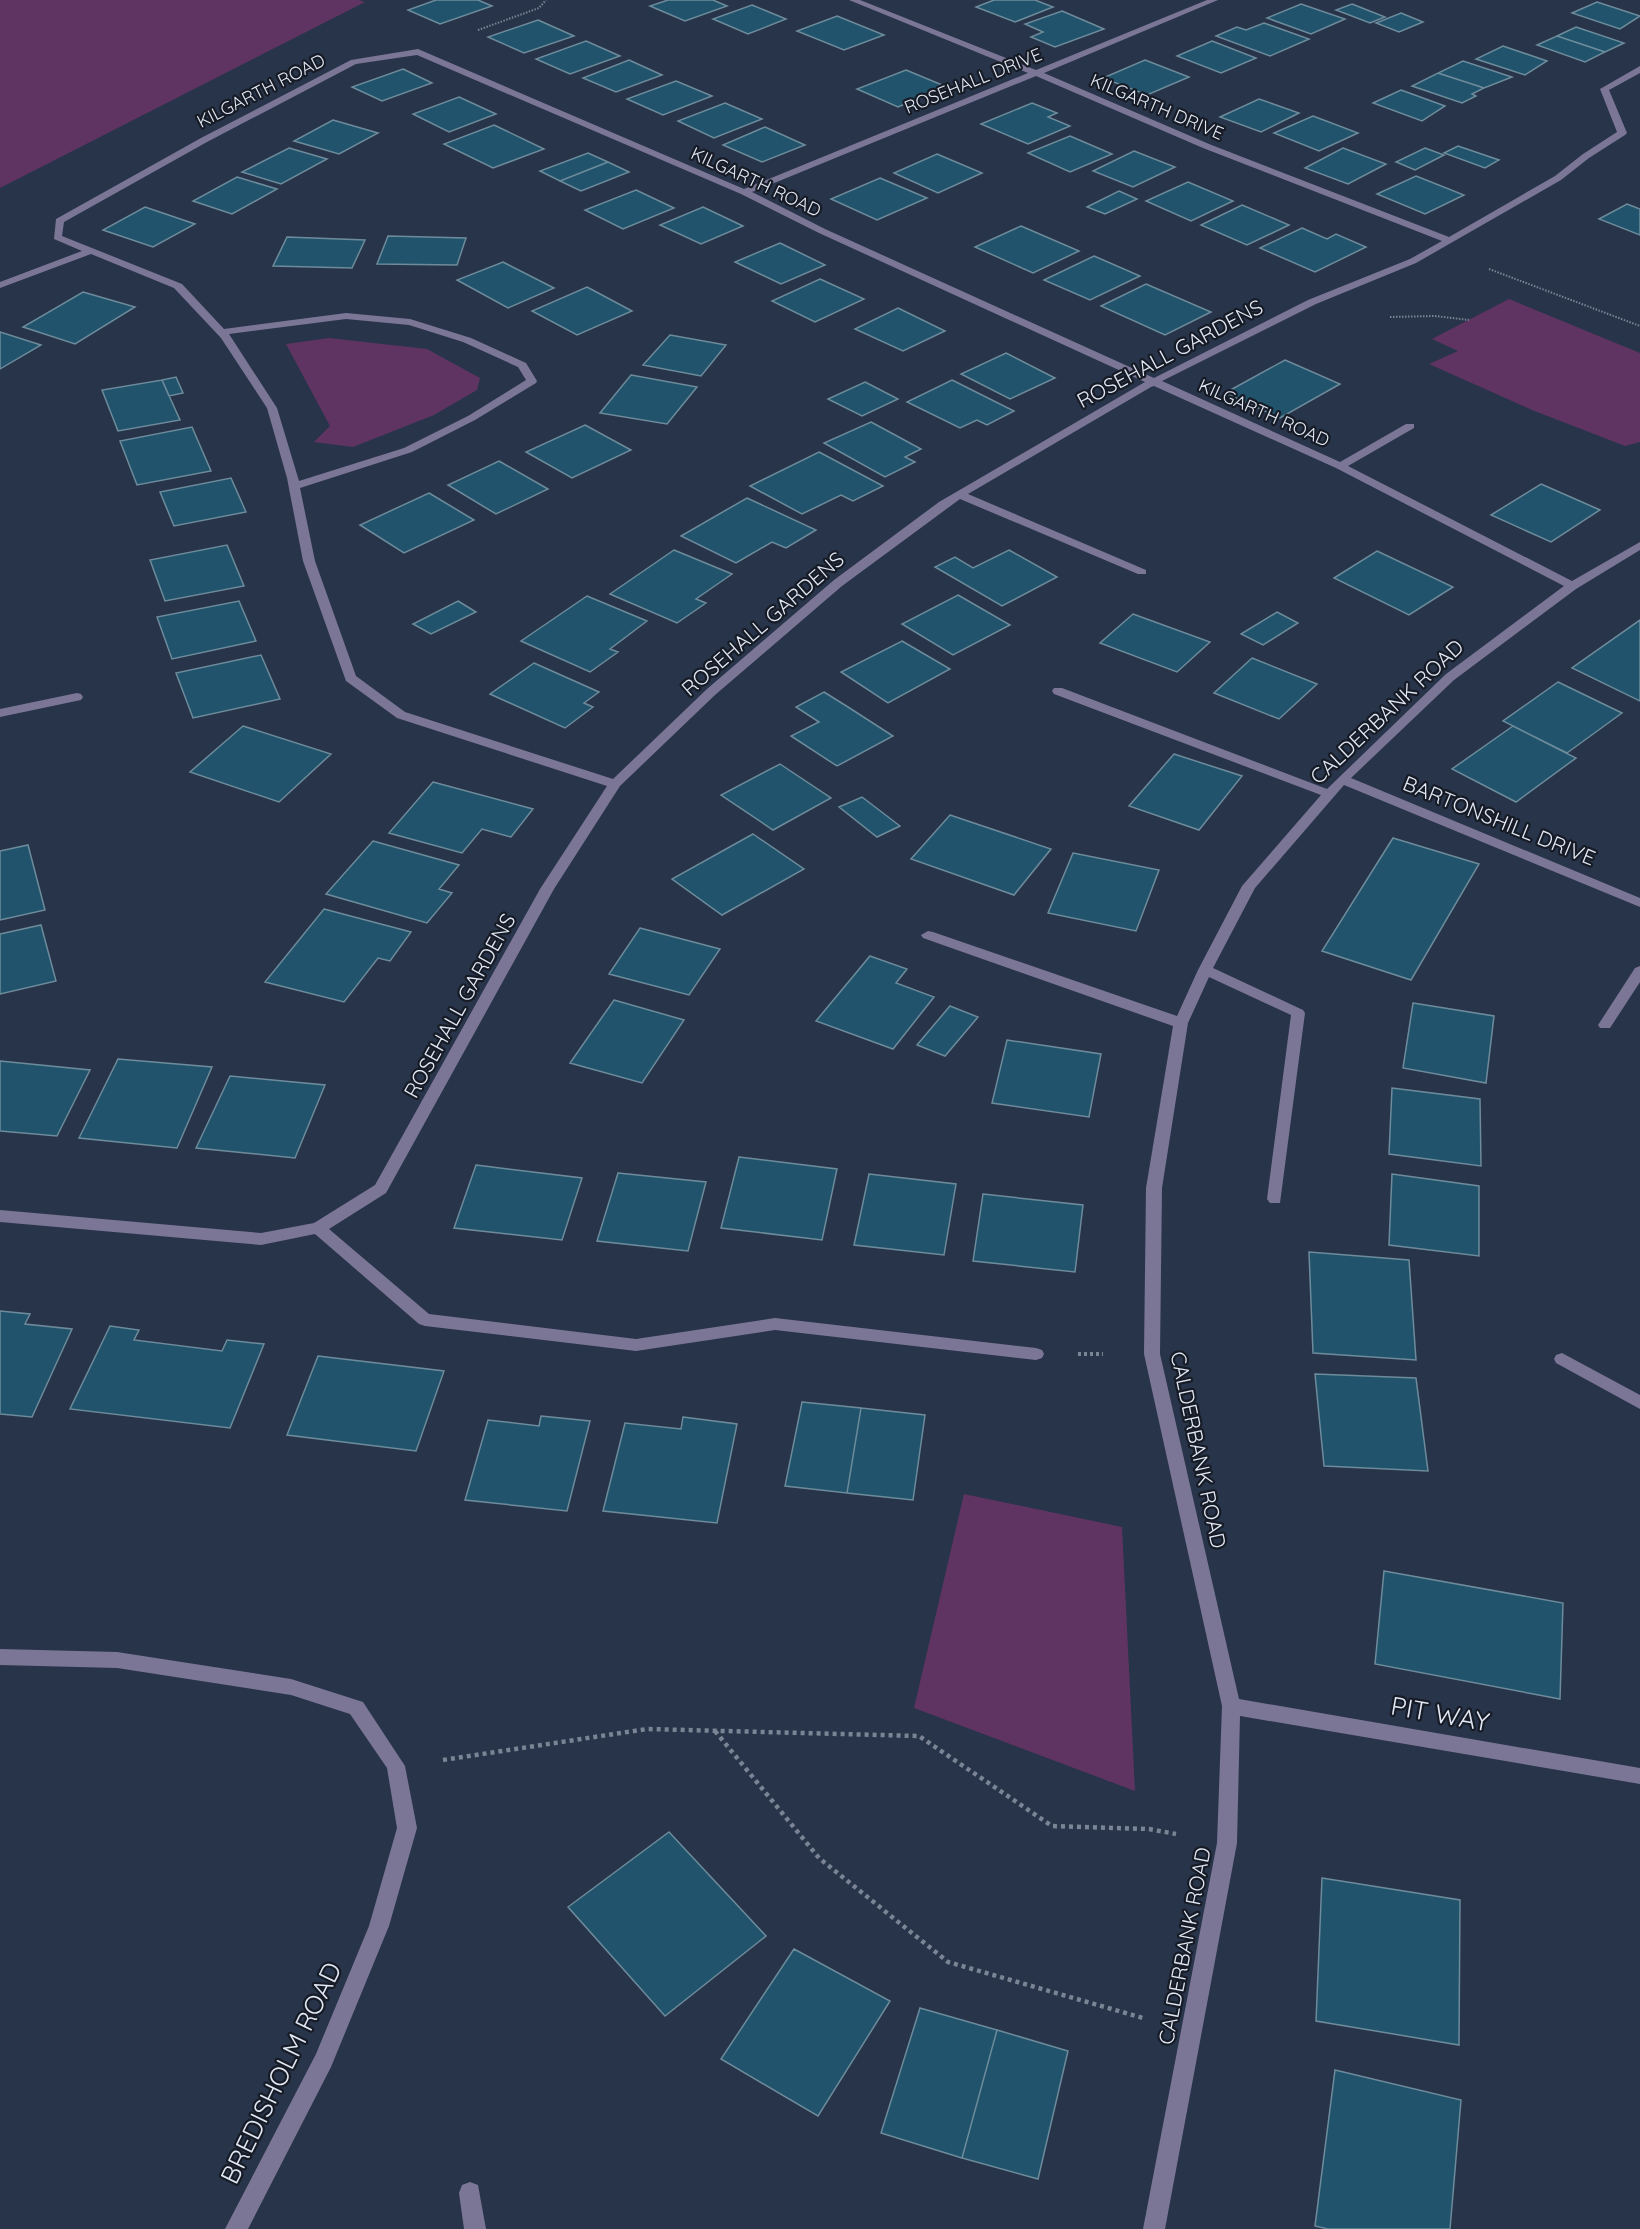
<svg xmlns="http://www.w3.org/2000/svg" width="1640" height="2229" viewBox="0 0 1640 2229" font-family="Quicksand,sans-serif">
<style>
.green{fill:#5f3462}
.building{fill:#21546c;stroke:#6d8b9b;stroke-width:1.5}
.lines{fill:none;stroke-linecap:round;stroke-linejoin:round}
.path-far2{stroke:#7a8495;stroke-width:2;stroke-dasharray:1.5 1.5;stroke-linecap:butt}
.path-far1{stroke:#7a8495;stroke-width:4;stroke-dasharray:3 3;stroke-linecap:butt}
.path{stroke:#7a8495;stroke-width:4.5;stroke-dasharray:4 4;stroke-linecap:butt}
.minor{fill:#7c7696;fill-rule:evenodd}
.labels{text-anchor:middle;stroke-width:4.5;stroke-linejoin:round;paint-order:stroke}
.far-street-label{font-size:18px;fill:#e0e8f5;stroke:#161b25}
.street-label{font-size:21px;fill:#e0e8f5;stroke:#161b25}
.near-street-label{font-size:26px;fill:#e0e8f5;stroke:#161b25}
</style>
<rect width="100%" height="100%" fill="#283449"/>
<path class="green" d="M0,0H359L365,2L0,188Z
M1509,299L1640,353V442L1625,446L1532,410L1429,364L1458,351L1432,339Z
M329,338L427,349L480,378L477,390L434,415L353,447L314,442L330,426L286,344Z
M964,1494L1122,1527L1135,1791L914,1708Z"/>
<path class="building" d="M436,0H478L492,6L440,24L408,10Z
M668,0H713L727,6L685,21L650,6Z
M994,0H1035L1053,7L1015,22L976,7Z
M1597,2L1640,16L1620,29L1572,13Z
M1301,4L1345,19L1311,34L1267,18Z
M1352,4L1385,17L1370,23L1336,10Z
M752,5L786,19L748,34L713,19Z
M1062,11L1104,29L1055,47L1031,37L1043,32L1025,24Z
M1401,13L1423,22L1399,32L1376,23Z
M837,16L884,35L844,50L797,31Z
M538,20L574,36L524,53L488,37Z
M1264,23L1309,39L1270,56L1216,36L1237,27L1246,30Z
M1576,27L1624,43L1605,52L1557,36Z
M1557,36L1605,52L1585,62L1537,45Z
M586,41L620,56L570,74L536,59Z
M1212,41L1256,58L1221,73L1177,56Z
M1503,46L1547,61L1525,75L1476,59Z
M629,60L662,75L616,92L583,78Z
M1145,60L1189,77L1147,95L1103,78Z
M1463,61L1512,77L1484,88L1438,73Z
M403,69L432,83L382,101L352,87Z
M906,70L947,87L898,107L857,89Z
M1438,73L1484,88L1472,94L1476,96L1462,103L1412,86Z
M676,81L712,96L663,115L627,99Z
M1401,90L1445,106L1422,121L1373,103Z
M459,97L496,114L449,132L413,114Z
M1259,99L1299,113L1261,132L1220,117Z
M725,103L762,119L714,138L678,121Z
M1032,103L1057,113L1048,117L1070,126L1028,144L981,124Z
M1313,116L1358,133L1319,151L1274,133Z
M333,120L378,133L339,154L294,141Z
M494,125L544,149L493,168L444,144Z
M765,127L805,145L762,162L723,145Z
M1070,136L1112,154L1070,172L1028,153Z
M1458,146L1499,160L1485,168L1444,153Z
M289,148L327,159L281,184L242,172Z
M1343,148L1386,164L1348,184L1305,168Z
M1425,148L1444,155L1415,170L1396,162Z
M1134,151L1175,167L1133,187L1093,171Z
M588,153L608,162L560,181L540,171Z
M937,154L982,173L938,193L894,173Z
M608,162L629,172L581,191L560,181Z
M1416,176L1464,195L1425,214L1377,194Z
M237,177L277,189L232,214L193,201Z
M880,178L927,198L877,220L831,199Z
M1188,182L1233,201L1191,221L1146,201Z
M636,190L674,208L623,229L585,210Z
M1119,191L1137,199L1105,214L1087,207Z
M1627,204L1640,209V235L1599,219Z
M1242,205L1289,225L1247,245L1201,225Z
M145,207L195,224L153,247L103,230Z
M703,207L743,226L701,244L660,225Z
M1021,226L1079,251L1033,273L975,247Z
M1302,228L1327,239L1336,234L1366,247L1315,272L1260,248Z
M388,236L466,238L457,265L377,264Z
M287,237L365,240L352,268L273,266Z
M780,243L825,265L781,284L735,262Z
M1094,256L1140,276L1090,300L1044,280Z
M503,262L554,288L508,308L457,280Z
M820,279L864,299L815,322L772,301Z
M1146,284L1211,312L1165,335L1101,306Z
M587,287L632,311L577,335L532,311Z
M83,292L135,307L75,344L23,327Z
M898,308L945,331L903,351L855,329Z
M0,332L41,345L0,369Z
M670,335L726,345L701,376L643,365Z
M1006,353L1055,378L1010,399L961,374Z
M1285,360L1340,384L1280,418L1225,393Z
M631,375L697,387L667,424L600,413Z
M176,377L183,393L169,396L162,380Z
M162,380L180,420L118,431L102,390Z
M952,380L1014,411L987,425L977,420L960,428L907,402Z
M865,382L898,399L862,416L828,399Z
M871,422L921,449L905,457L915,462L885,477L824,443Z
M585,425L631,450L572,478L526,452Z
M192,427L211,471L137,485L120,441Z
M819,452L883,486L853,501L841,495L802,514L750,486Z
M499,461L548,489L496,514L448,485Z
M231,478L246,512L174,526L160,492Z
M1541,484L1600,510L1551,542L1491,515Z
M429,493L474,520L404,553L360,525Z
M747,498L816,530L786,548L772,542L736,563L681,536Z
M227,545L244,586L165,601L150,560Z
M674,550L732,574L696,599L706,603L677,623L610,594Z
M1009,550L1057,577L1002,606L935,567L955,557L973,568Z
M1377,551L1453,587L1409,615L1334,578Z
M958,595L1010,625L953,655L902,624Z
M587,596L647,621L610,649L618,652L590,672L521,641Z
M239,601L256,641L172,659L157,617Z
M458,601L476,612L431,634L413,624Z
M1277,612L1298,623L1263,645L1241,634Z
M1133,614L1210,642L1177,672L1100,643Z
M1640,620V701L1572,668Z
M902,641L950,669L888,703L841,672Z
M261,655L280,699L193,718L176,673Z
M1252,658L1317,684L1279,719L1214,693Z
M534,663L599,692L584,703L593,707L565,728L490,694Z
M1558,682L1622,713L1567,753L1503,721Z
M824,692L848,707L893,736L837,766L791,736L819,722L796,707Z
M243,726L331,754L279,802L190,772Z
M1513,726L1576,758L1516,802L1452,769Z
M1174,754L1242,776L1199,830L1129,806Z
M780,764L831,798L773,830L721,795Z
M433,782L533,809L511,837L482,829L462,853L389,833Z
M862,797L900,826L877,837L839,807Z
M950,815L1051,849L1014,895L911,859Z
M753,834L804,869L722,915L672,879Z
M1393,838L1479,864L1411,980L1322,951Z
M373,841L459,865L439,889L452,893L427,923L326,894Z
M28,845L45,910L0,920V851Z
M1073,853L1159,870L1136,931L1048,913Z
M324,909L411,932L390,961L378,958L344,1002L265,982Z
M41,925L56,981L0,994V934Z
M640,928L720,949L689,995L609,974Z
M870,956L907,969L896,983L934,997L893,1049L816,1021Z
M614,1000L684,1020L642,1083L570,1063Z
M1413,1003L1494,1016L1486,1083L1403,1068Z
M950,1006L978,1017L945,1056L917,1045Z
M1007,1040L1101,1054L1089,1117L992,1103Z
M118,1059L212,1067L177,1148L79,1138Z
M0,1061L90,1070L57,1136L0,1131Z
M230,1076L325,1085L295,1158L196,1148Z
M1392,1088L1480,1099L1481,1166L1389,1154Z
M739,1157L837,1169L822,1240L721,1228Z
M476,1165L582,1178L562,1240L454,1228Z
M618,1173L706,1182L688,1251L597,1241Z
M869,1174L956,1184L944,1255L854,1245Z
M1392,1174L1479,1186V1256L1389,1245Z
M983,1194L1083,1205L1075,1272L973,1261Z
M1309,1252L1409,1260L1416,1360L1313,1353Z
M0,1311L30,1314L25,1324L72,1329L32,1417L0,1414Z
M110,1326L139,1330L134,1340L222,1351L227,1340L264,1344L230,1428L70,1409Z
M318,1356L444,1371L416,1451L287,1435Z
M1315,1374L1416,1378L1428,1471L1324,1466Z
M802,1402L861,1408L847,1493L785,1486Z
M861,1408L925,1415L913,1500L847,1493Z
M541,1416L590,1421L567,1511L465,1500L488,1420L539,1426Z
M683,1417L737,1424L717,1523L603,1511L625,1423L681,1429Z
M1384,1571L1563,1603L1560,1699L1375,1664Z
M669,1832L766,1936L665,2016L568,1907Z
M1322,1878L1460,1900L1459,2045L1316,2021Z
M794,1949L890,2001L818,2116L721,2059Z
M920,2008L997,2030L962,2158L881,2133Z
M997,2030L1068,2051L1038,2179L962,2158Z
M1335,2070L1461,2100L1450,2229H1328L1315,2226Z"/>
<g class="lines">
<path class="path-far2" d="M478,30L539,8L546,0
M1489,269L1640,326
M1390,317L1435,316L1469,320"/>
<path class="path-far1" d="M1078,1354H1103"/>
<path class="path" d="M715,1731L819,1858L948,1962L1143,2018
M443,1760L647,1729L919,1736L1052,1826L1149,1829L1176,1834"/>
<path class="minor" d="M849,0H860L1036,70L1207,0H1218L1044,73L1209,144L1449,237L1555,176L1583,154L1617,132L1600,89L1640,66V73L1609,90L1627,133L1625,135L1589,158L1561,180L1416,263L1316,304L1162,381L1340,462L1406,424H1414V428L1348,466L1572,581L1640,542V550L1576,589L1454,680L1351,778L1640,898V907L1344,785L1255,888L1213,968L1303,1010L1305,1013L1280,1203H1270L1267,1199L1291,1015L1209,977L1188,1023L1162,1188L1160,1354L1239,1699L1640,1768V1784L1240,1716L1237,1843L1165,2229H1143L1217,1843L1222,1706L1144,1354L1146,1188L1173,1026L923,938L921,935L928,931L933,932L1177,1016L1198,970L1242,886L1321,795L1054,694L1052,691L1054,688H1062L1327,789L1446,674L1564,586L1336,468L1154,386L1151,387L968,494L1146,570V574H1138L960,499L842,586L715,695L620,786L554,889L386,1193L329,1229L429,1314L636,1339L775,1318L1036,1348L1042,1350L1044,1354L1042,1358L1036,1360L775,1330L636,1351L425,1326L419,1324L315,1234L261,1245L0,1222V1210L261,1233L314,1223L375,1185L540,889L607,786L397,718L346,681L303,561L287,478L267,408L221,338L174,288L91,254L0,288V282L82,251L54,239L56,219L201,138L351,60L418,49L744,189L1028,73ZM417,55L741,194L819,233L1145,382L939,502L834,580L707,689L613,779L405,712L356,676L315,561L300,488L412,452L475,420L536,383L537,381L526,363L471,338L410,319L346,313L224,329L182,284L62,236L64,222L207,142L356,64ZM1036,76L1203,148L1442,241L1410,259L1308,300L1154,378L825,229L752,192ZM346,319L409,325L463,342L518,367L526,380L468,416L404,448L299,481L277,408L229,334Z
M77,693L81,694L83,697L81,700L0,717V709Z
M1640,966V982L1610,1028H1600L1598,1025L1600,1022L1635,968Z
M1562,1353L1640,1395V1409L1556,1363L1554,1359L1556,1355Z
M0,1649L117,1652L291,1679L363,1702L405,1766L417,1828L389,1926L331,2067L248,2229H225L316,2054L369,1926L397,1828L387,1768L350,1714L291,1695L117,1668L0,1665Z
M470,2182L478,2185L486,2229H464L459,2193L462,2185Z"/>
</g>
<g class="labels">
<g class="far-street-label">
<text transform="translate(973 81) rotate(-22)" y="6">ROSEHALL DRIVE</text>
<text transform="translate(261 91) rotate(-27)" y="6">KILGARTH ROAD</text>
<text transform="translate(1157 107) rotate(23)" y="6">KILGARTH DRIVE</text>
<text transform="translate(756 182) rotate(25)" y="6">KILGARTH ROAD</text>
<text transform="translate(1264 413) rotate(24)" y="6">KILGARTH ROAD</text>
</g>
<g class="street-label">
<text transform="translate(1170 354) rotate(-28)" y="7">ROSEHALL GARDENS</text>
<text transform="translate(763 624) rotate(-41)" y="7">ROSEHALL GARDENS</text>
<text transform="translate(1387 712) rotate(-43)" y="7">CALDERBANK ROAD</text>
<text transform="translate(1499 821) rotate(22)" y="7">BARTONSHILL DRIVE</text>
<text transform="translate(460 1006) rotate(-61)" y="7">ROSEHALL GARDENS</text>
<text transform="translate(1198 1450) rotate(78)" y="7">CALDERBANK ROAD</text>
<text transform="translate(1185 1946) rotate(-79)" y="7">CALDERBANK ROAD</text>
</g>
<g class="near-street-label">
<text transform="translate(1440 1714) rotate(10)" y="9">PIT WAY</text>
<text transform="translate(281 2073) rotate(-64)" y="9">BREDISHOLM ROAD</text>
</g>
</g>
</svg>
